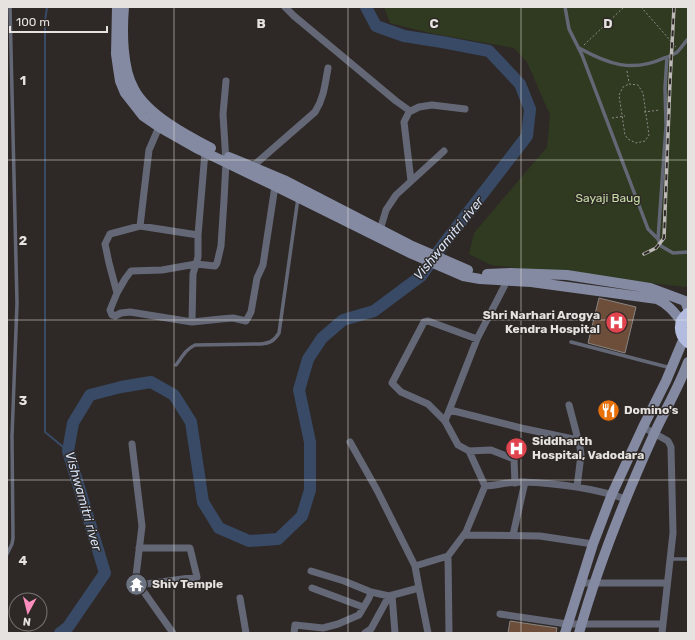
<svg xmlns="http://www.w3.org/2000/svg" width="695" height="640" viewBox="0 0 695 640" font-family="Rubik,sans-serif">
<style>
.green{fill:#2f3a20}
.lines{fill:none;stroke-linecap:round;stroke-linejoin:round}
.stream{stroke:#384a65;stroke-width:2}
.river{stroke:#384a65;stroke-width:12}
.building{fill:#6c4e3a;stroke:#8a8582}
.path{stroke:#908c8a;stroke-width:1;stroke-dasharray:2 2;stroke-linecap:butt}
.lane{stroke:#646876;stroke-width:3.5}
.street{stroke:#646876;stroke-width:7}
.secondary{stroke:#848aa1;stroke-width:10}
.highway{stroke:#b3bcdf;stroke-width:12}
.rail-casing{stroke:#bcb9b7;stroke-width:3.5}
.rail{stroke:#2e2927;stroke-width:2;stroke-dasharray:6;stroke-linecap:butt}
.grid{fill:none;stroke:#e5e2e0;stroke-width:1;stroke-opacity:0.55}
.labels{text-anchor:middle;stroke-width:3;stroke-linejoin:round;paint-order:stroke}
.park-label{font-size:12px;fill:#c4dda3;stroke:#2e2927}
.poi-label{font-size:12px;font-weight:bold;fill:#e5e2e0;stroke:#2e2927;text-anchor:start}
.water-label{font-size:13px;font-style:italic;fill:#d4e2f7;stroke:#2e2927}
.grid-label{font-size:13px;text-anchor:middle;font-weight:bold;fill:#e5e2e0;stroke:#2e2927;stroke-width:3;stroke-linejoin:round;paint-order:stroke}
</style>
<rect width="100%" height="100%" fill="#2e2927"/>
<path class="green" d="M384,7H688V285L685,287L491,265L469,254L474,233L547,147L550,115L527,62L514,48L430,33L390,23Z"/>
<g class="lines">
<path class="stream" d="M47,7L45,21V432L68,451"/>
<path class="river" d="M60,633L68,627L105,573L68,451L73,423L90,395L121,387L151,382L174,395L191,422L203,502L219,528L249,541L278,539L302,516L310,490V442L299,390L308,359L322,338L343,320L374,311L421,276L443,245L527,136L530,109L520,84L489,51L442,42L404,36L376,26L366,7"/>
</g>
<path class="building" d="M599,298L636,307L625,353L588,343Z
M511,442L520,444L519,454L510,452Z
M510,621L557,628L556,633H508Z"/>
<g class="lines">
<path class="path" d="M641,7L676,47
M584,45L624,7
M627,71L629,83
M629,84L638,85L643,93L649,135L645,141L636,143L628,139L625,135L619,95L623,87Z
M644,112L660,110
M612,118L625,116"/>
<path class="lane" d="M565,7L569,29L582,55L648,229L658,239L661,246L673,253L688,252
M579,48C608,64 632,73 664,58C668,57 672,55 676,53C680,50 684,43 688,39
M658,239L666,126L665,88L667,57
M571,342L671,368
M176,365C182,357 186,349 195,345L261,344C270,343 274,341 279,333L298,198
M7,554L12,544L13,538L12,436L17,303L10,7
M670,559H688"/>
<path class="street" d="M285,7L294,16L396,101L410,111
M253,166L315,112C324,98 325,84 328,68
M411,181L404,122L409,112L419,107L432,105L465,109
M140,226L149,150L159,127
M380,230L386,210L396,195L444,151
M198,235L140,226L110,234L105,244L109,263L117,293L110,310L112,315L115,316L121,313L130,312L192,322L221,319L233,318L246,321L251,312L257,278L263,265L275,186
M117,293L125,279L131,271L162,270L196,264L215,266L217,263L221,246L224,200L226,162L223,114L226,81
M192,322L193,274L198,257V235L205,152
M477,339L428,321L424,322L392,383L401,392L428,404L445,421L458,445L469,451L491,450L514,459L515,483
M569,405L580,447L581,455L577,487
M450,410L521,428L578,440
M445,421L477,339L507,281
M643,427L668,441L671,447L673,533L662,633
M350,442L377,490L415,566
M132,444L142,526L136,576L139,585L173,633
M469,451L485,486
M464,535L540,536L593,544
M513,535L525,482
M139,548H190L197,577L139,585
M448,556L449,633
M580,583H667
M312,588L363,607
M419,588L428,633
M371,592L389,596
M392,595L395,633
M240,598L246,633
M500,614L567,624H663
M294,633L295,625L323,628L338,624L359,615L369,598L371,592L344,581L311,571
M365,633L371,629L389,596L419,588L415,566L448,556L466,532L485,486C497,485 510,482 522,482C557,483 593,488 626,499"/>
<path class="secondary" d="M117,7L116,54L118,68L120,81L125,93L143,116L159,127L196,148L275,186L412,254L463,276L480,279L531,282L657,299C668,304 674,312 682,322
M124,7C122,31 122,68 134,89C148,115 186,135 211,148
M229,157L284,180L410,245L468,270
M487,274L511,273L567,275L650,288L685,301L688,309
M565,633L593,544L612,494L643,427L666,381L684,338
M579,633C598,565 625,498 654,434C665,410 679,387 688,362"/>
<path class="highway" d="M688,314C678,322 679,334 688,342"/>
<defs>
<path id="rail" d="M644,254L656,248L664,238L670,82L674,7"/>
</defs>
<use href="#rail" class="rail-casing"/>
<use href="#rail" class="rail"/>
</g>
<path class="grid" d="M174,7V633M348,7V633M521,7V633M7,160H688M7,320H688M7,480H688"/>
<defs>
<symbol id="hospital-disc" viewBox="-11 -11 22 22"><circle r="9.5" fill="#e0444e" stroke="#2e2927"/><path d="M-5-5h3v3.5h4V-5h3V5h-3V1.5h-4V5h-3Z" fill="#fff"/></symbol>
<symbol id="restaurant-disc" viewBox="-11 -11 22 22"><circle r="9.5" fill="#e8710a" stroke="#2e2927"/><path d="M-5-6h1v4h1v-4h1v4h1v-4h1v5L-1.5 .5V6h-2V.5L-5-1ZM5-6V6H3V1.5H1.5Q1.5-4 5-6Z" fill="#fff"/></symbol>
<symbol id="temple-disc" viewBox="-11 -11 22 22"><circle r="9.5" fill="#6b7280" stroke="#2e2927"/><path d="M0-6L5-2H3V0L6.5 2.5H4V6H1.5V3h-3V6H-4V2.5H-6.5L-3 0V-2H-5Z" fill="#fff"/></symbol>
</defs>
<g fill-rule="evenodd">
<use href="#hospital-disc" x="604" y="310" width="25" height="25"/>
<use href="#restaurant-disc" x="596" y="398" width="25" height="25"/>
<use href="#hospital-disc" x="504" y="436" width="25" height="25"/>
<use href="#temple-disc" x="124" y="572" width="25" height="25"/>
</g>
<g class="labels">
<g class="park-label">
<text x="608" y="202">Sayaji Baug</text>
</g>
<g class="poi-label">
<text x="600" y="319" text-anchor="end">Shri Narhari Arogya<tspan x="600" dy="14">Kendra Hospital</tspan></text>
<text x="624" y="414">Domino's</text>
<text x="532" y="445">Siddharth<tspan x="532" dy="14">Hospital, Vadodara</tspan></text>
<text x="152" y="588">Shiv Temple</text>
</g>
<g class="water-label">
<text transform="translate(448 238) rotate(-51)" y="5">Vishwamitri river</text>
<text transform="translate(84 501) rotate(74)" y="5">Vishwamitri river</text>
</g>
</g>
<g class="grid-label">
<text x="261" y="28">B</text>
<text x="434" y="28">C</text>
<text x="608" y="28">D</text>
<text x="23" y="85">1</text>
<text x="23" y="245">2</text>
<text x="23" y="405">3</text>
<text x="23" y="565">4</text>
</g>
<rect width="695" height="640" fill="none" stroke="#e5e2e0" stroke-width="16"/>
<g transform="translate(28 612) rotate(187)"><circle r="19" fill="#2e2927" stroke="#777371"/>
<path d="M0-3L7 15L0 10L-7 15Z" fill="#fe8ebd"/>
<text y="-6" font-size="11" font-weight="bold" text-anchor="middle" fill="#e5e2e0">N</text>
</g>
<path d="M10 26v6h97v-6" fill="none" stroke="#e5e2e0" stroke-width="2"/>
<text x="16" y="26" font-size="12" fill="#e5e2e0" stroke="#2e2927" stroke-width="3" paint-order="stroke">100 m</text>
</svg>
